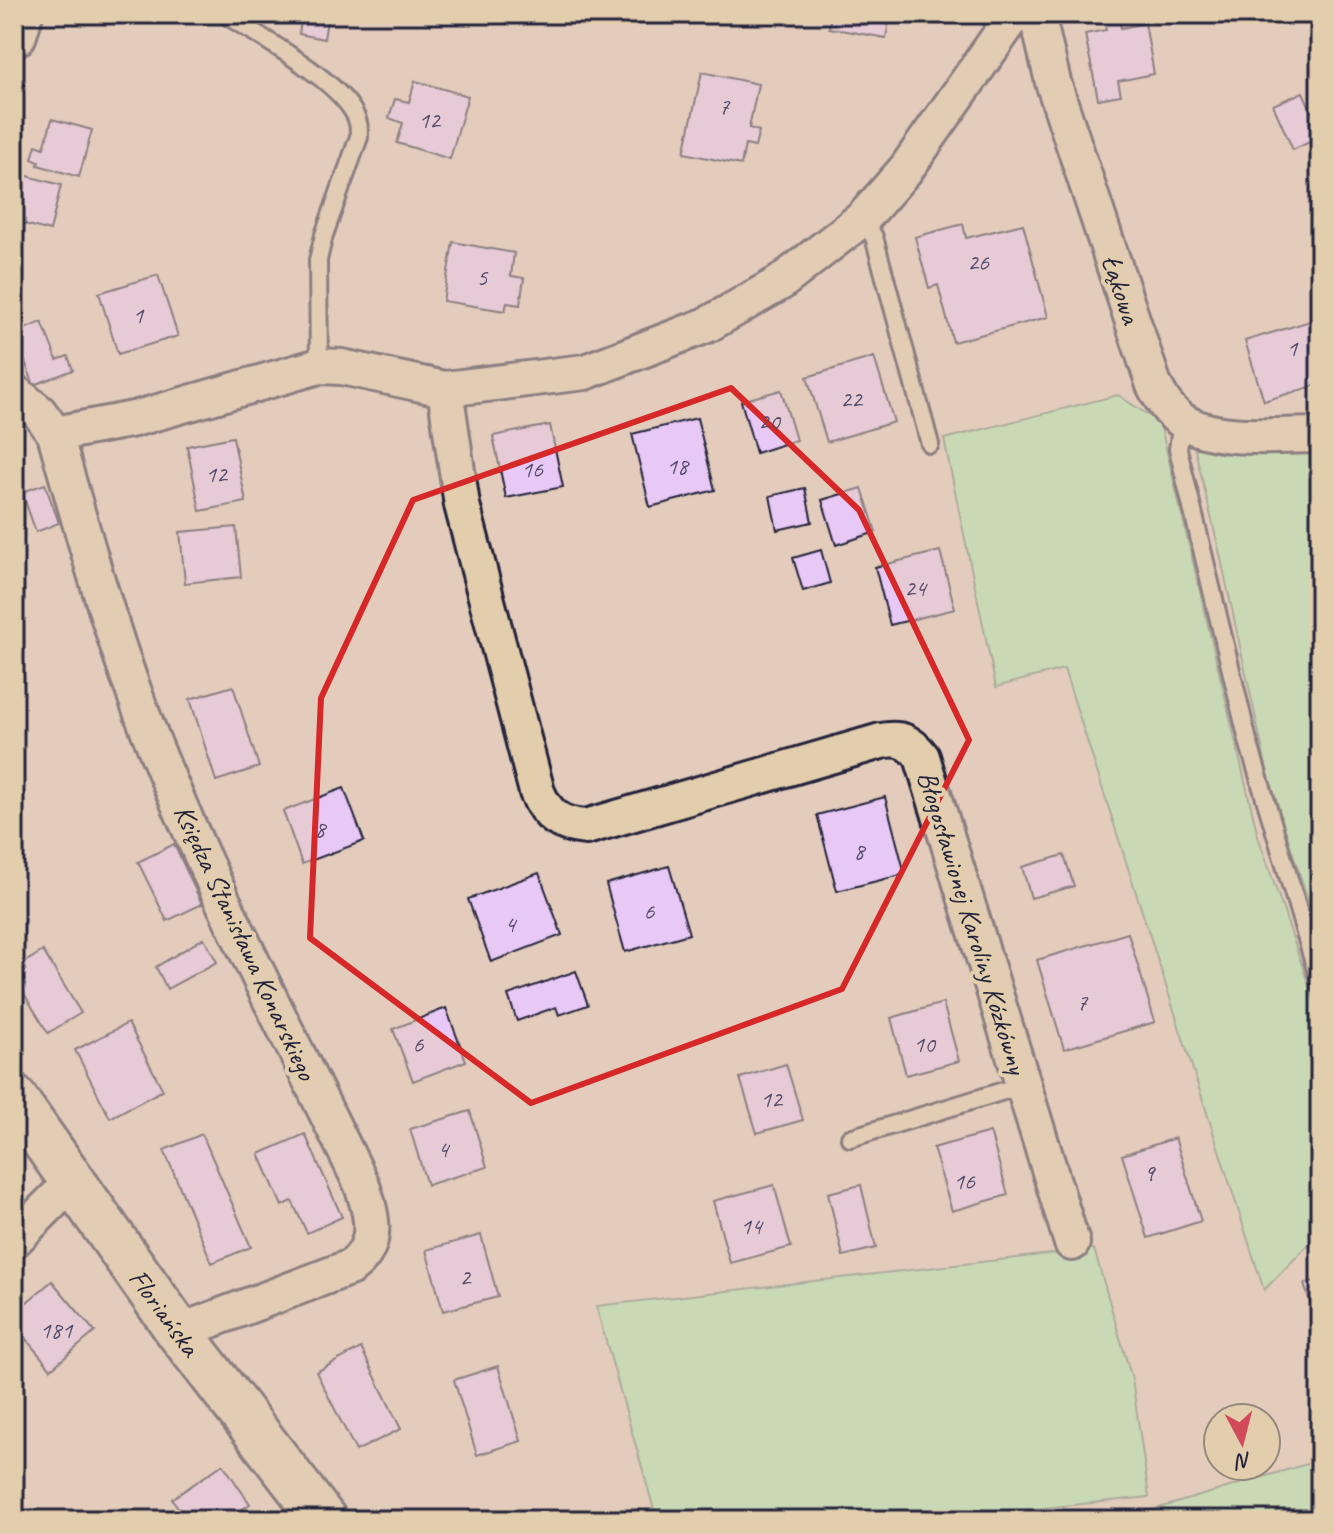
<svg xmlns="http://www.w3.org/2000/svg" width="1334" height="1534" viewBox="0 0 1334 1534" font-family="Caveat,sans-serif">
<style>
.green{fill:#ace8ae;stroke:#678574;stroke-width:2}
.building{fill:#e8c8f5;stroke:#22223b;stroke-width:2}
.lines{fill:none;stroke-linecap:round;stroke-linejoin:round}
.lane-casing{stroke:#22223b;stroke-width:22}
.street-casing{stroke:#22223b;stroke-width:40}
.secondary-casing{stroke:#22223b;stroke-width:50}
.lane{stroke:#e2cdac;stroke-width:16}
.street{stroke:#e2cdac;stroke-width:34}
.secondary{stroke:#e2cdac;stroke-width:44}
.marked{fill:none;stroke:#d62828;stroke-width:6;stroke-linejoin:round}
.labels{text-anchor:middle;stroke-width:8;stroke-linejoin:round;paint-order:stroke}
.number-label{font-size:24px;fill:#544c6a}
.street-label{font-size:28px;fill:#22223b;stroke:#e2cdac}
</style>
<rect width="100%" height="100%" fill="#e3ccbb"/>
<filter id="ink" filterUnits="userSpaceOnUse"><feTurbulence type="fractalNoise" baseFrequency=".0125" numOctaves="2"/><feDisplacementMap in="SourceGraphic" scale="16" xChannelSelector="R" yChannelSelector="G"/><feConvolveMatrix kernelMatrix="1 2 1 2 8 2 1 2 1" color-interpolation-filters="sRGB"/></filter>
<g filter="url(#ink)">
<path class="green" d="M1118,395L1160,423L1258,836L1320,1018V1233L1264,1290L1064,669L996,687L944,439Z
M1191,433L1320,449V936L1270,784L1220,554Z
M1094,1249L1132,1379L1149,1497L927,1520H657L596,1306Z
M1320,1460V1520H1149V1511Z"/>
<path class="building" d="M254,14H328L324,39L299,34L301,21Z
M831,14H890L886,38L829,28Z
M1119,17L1121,28L1145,23L1154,74L1118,81L1121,95L1098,99L1085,34L1106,30L1104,19Z
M702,72L758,84L749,128L759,131L755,147L745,145L741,165L684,153Z
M415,81L468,96L450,159L397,143L403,123L389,118L395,99L409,102Z
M1303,92L1315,119L1309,122L1316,139L1293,150L1273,105Z
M52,119L92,130L79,177L38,165L39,162L32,159L36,145L44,148Z
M20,174L61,185L50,231L14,221L16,192H14V177L20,178Z
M963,224L966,238L1023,224L1048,317L953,342L938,285L929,288L915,237Z
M453,242L514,253L511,276L524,278L520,305L507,303L505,311L443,301Z
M158,275L178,336L118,354L99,293Z
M1320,318V384L1264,401L1245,341Z
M42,322L57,360L68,356L73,370L34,385L14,333Z
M874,357L894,422L827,442L807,377Z
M781,390L796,440L756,453L741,401Z
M697,418L715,490L650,507L632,434Z
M550,425L563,487L506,498L493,436Z
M233,437L246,502L200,511L187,446Z
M45,484L59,523L36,532L22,492Z
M805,488L812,522L777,530L770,496Z
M862,488L876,532L836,545L822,500Z
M236,527L241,577L185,583L180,532Z
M821,550L830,583L803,591L793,558Z
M940,551L955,609L890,625L875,567Z
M233,686L259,767L216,781L190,699Z
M344,788L364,841L302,864L283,811Z
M885,797L905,874L837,891L817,815Z
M174,844L202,904L167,921L138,862Z
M1064,855L1074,886L1031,898L1022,867Z
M669,866L689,934L625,952L606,884Z
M539,873L562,935L491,962L468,899Z
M1128,933L1155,1022L1064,1049L1037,960Z
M204,938L217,962L167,989L156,967Z
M43,951L81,1013L48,1033L14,977V969Z
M576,971L588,1005L559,1015L556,1007L517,1021L508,995Z
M943,1003L959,1061L906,1075L891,1018Z
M446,1008L466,1061L413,1081L393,1029Z
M128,1023L163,1090L110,1118L75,1050Z
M786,1064L803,1120L757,1133L740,1078Z
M470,1111L487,1167L427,1185L410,1129Z
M990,1132L1008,1195L952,1211L933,1148Z
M202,1134L251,1247L212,1263L164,1150Z
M305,1134L342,1217L307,1233L292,1201L282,1206L259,1154Z
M1175,1138L1201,1221L1148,1238L1122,1155Z
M774,1185L791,1247L730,1263L713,1201Z
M861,1185L876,1248L843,1256L828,1193Z
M481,1235L498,1297L443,1311L426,1250Z
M1320,1279V1332L1304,1284Z
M52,1281L95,1332L51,1369L14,1325V1313Z
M361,1348L401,1429L356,1451L316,1372Z
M498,1366L521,1441L477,1455L454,1380Z
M223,1464L250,1504L226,1520H187L172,1499Z"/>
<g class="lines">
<defs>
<path id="lane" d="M225,14C260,37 335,78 354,113C359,121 359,128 359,137L324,235L318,260L319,366
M863,218L874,237L930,444
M1182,421L1178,449L1248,741L1320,983
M850,1138L1023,1085"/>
<path id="street" d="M1037,14L1053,82L1154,385C1161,398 1167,410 1180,419C1212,443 1281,435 1320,435
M445,389L462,505L537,792C547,816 560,825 586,827L881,741C900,737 910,741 922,757L1072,1243
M14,392L39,412L55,434L134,419L319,366L342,367L445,389L585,372L707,325L780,283L863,218L906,169L1015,14
M55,434C81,526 106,617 139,706C201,870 285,1026 361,1183C372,1213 381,1245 351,1267L179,1332
M14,1240L71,1183"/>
<path id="secondary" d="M14,34L20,14
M14,1098L179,1332L324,1520"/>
</defs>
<use href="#lane" class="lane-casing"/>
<use href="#street" class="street-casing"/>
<use href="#secondary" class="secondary-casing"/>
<use href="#lane" class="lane"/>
<use href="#street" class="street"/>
<use href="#secondary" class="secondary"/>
</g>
</g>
<path d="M0 0H1334V1534H0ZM731,388L859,510L969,740L842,989L531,1103L310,938L321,698L413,500Z" fill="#e3ccbb" fill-opacity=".55" fill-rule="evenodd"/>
<path class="marked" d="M731,388L859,510L969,740L842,989L531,1103L310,938L321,698L413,500Z"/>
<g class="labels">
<g class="number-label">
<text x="724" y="114">7</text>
<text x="429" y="128">12</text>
<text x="978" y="270">26</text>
<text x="482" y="285">5</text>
<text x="138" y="323">1</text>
<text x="1292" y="356">1</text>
<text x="851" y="407">22</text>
<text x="769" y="429">20</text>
<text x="677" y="474">18</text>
<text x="532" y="477">16</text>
<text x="216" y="482">12</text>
<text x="915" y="596">24</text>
<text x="320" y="837">8</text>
<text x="859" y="859">8</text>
<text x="649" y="919">6</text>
<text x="510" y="932">4</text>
<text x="1082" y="1010">7</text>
<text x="418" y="1052">6</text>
<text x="924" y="1052">10</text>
<text x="771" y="1107">12</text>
<text x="443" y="1157">4</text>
<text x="1149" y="1181">9</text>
<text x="964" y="1189">16</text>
<text x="751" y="1234">14</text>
<text x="465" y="1285">2</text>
<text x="56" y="1338">181</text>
</g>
<g class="street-label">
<text transform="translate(1122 289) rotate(72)" y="10">Łąkowa</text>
<text transform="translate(973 922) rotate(73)" y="10">Błogosławionej Karoliny Kózkówny</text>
<text transform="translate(246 942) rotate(65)" y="10">Księdza Stanisława Konarskiego</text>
<text transform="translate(165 1312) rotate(54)" y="10">Floriańska</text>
</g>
</g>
<rect width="1334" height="1534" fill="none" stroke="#e2cdac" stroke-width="48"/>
<rect x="24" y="24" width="1286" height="1486" fill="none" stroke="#22223b" stroke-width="3" filter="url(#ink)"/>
<g transform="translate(1242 1442) rotate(173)"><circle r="38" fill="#e2cdac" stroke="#95897f" stroke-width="2"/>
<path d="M0-6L14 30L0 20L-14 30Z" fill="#d1495b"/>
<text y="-12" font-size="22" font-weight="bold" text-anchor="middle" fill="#22223b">N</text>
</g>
</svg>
